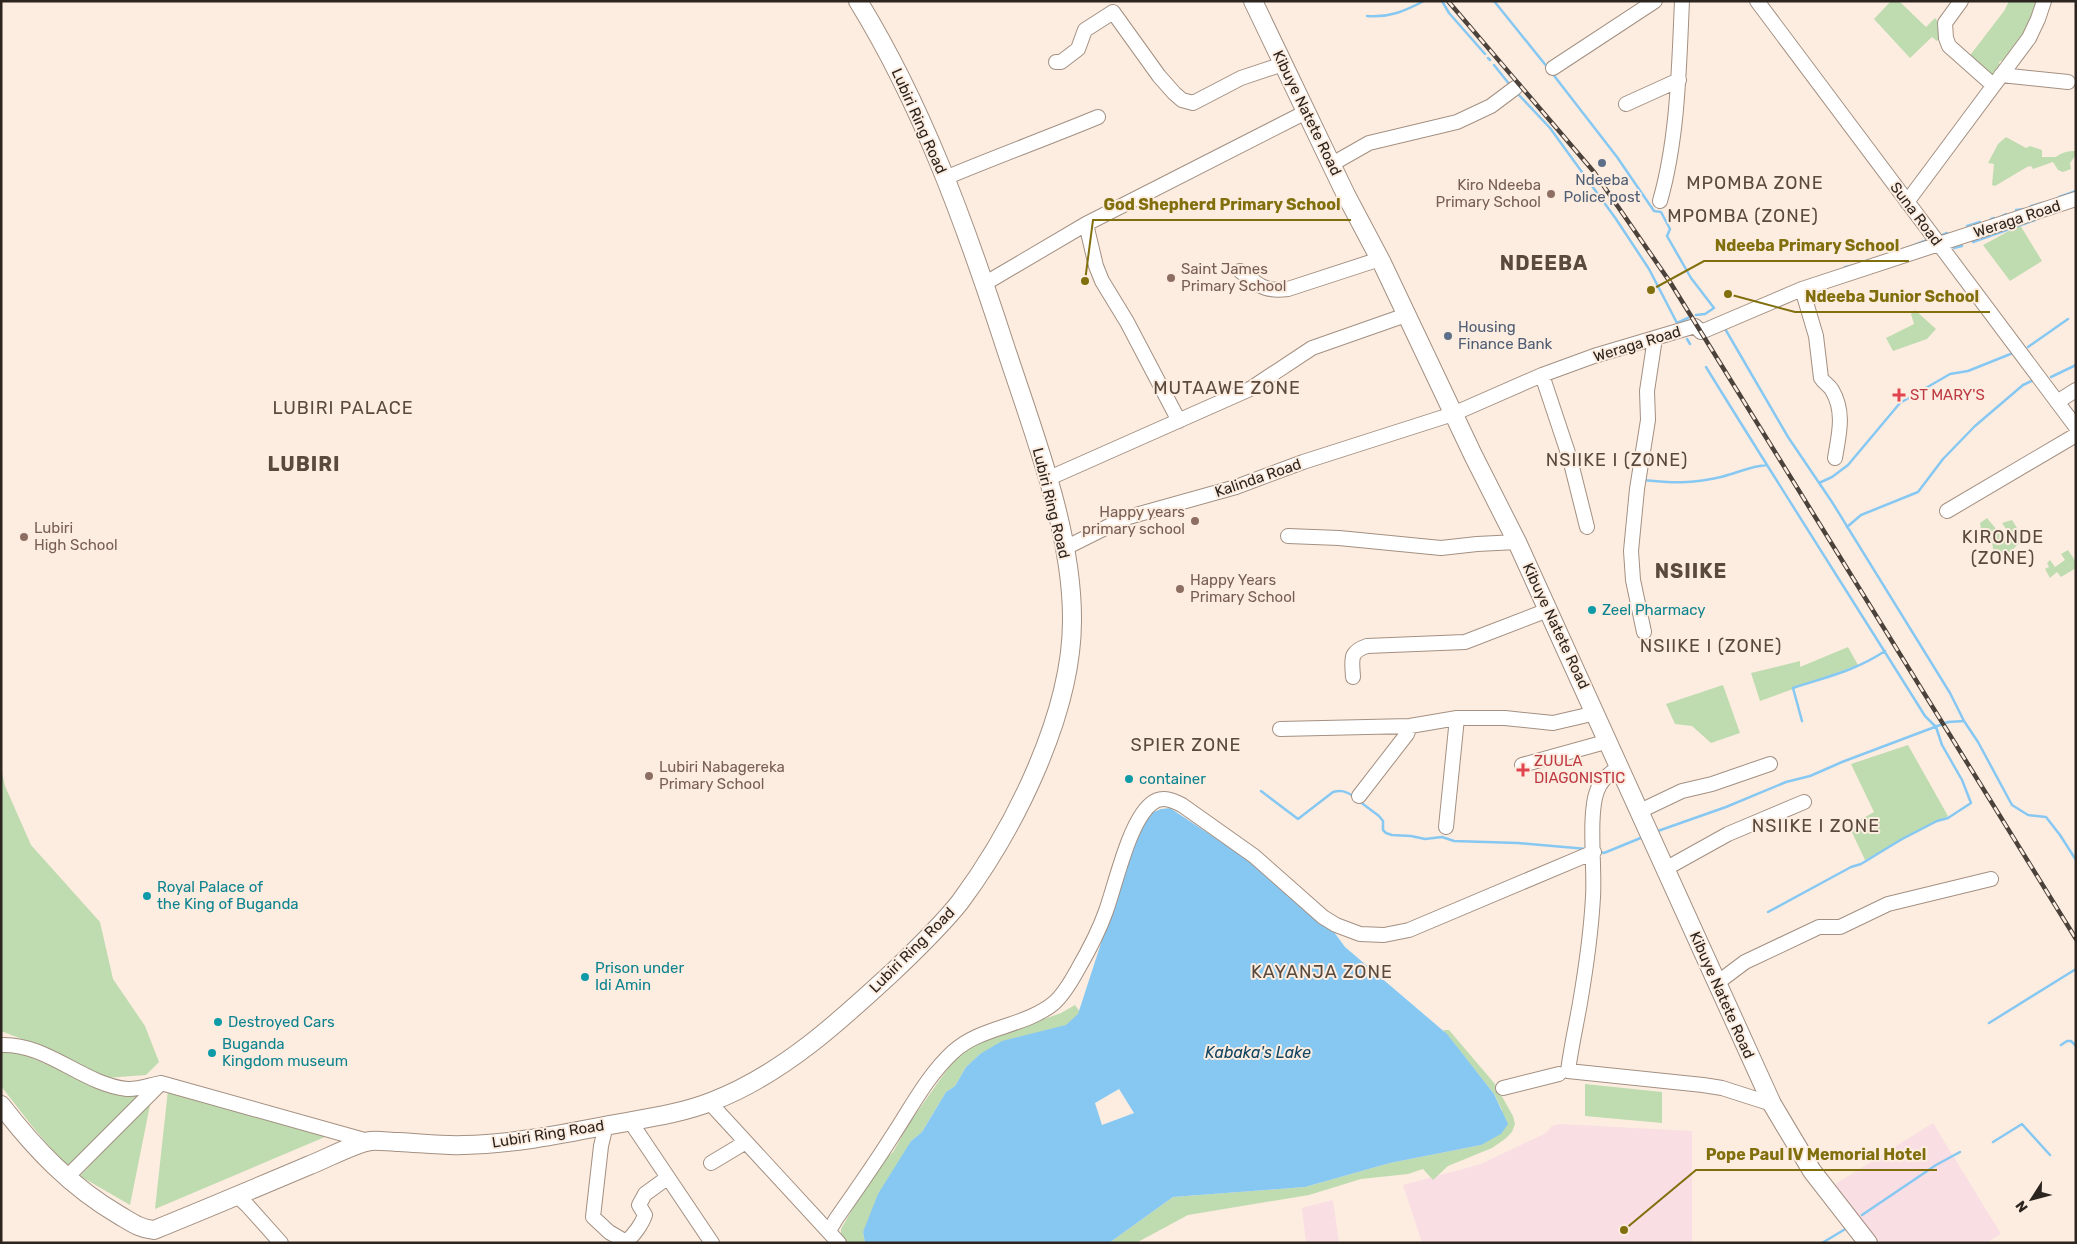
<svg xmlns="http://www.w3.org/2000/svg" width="2077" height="1244" viewBox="0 0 2077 1244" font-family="Rubik,sans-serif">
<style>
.commercial{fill:#f9dee3}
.green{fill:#bfdbb0}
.water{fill:#87c8f3;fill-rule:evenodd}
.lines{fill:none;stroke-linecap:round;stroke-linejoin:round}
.stream{stroke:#87c8f3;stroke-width:2.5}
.minor-casing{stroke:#a39082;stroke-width:16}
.major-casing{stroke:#a39082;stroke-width:20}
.minor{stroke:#fff;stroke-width:14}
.major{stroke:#fff;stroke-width:18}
.rail-casing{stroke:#4b423b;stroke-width:4.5}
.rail{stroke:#fdede0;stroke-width:2.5;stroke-dasharray:8;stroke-linecap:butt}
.service-dot{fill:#5c6f8a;stroke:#fdede0;stroke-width:2}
.education-dot{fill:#8d6e63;stroke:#fdede0;stroke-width:2}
.health-dot{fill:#e0444e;stroke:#fdede0;stroke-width:2}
.culture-dot{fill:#0f9aa8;stroke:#fdede0;stroke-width:2}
.labels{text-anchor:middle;stroke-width:4;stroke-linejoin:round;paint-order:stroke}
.street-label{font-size:15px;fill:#2c251f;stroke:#fdede0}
.service-label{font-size:15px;fill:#4e5e75;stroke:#fdede0}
.education-label{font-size:15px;fill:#785e54;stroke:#fdede0;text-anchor:start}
.health-label{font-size:15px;fill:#be3a42;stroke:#fdede0;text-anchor:start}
.culture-label{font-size:15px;fill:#0d838f;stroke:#fdede0;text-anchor:start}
.water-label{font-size:16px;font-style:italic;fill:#124562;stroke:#fdede0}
.quarter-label{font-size:18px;letter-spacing:1px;fill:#5a493d;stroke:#fdede0}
.district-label{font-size:20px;font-weight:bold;letter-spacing:1px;fill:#5a493d;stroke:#fdede0}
.leader{fill:none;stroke:#806f0c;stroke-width:2}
.callout-dot{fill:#806f0c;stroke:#fdede0;stroke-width:2}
.callout-label{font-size:16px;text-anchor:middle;font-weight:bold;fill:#806f0c;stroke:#fdede0;stroke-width:4;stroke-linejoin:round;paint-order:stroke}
</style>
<rect width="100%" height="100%" fill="#fdede0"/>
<path class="commercial" d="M1933,1123L2001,1234L1986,1243H1880L1834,1185Z
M1559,1124L1692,1131V1243H1422L1403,1185L1481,1164L1546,1133L1552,1126Z
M1333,1200L1339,1243H1306L1302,1208Z"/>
<path class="green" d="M1891,1H1899L1926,27L1935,18L1946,31L1937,41L1932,37L1910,58L1874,19Z
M2009,1H2041L2029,32L2008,62L2005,59L1999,62L2001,69L1994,75L1968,58L2004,11Z
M2006,137L2026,148L2030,146L2042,150V157H2056C2062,152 2068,151 2076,151V155L2070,163L2071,169L2063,172L2058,170L2053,162L2033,169L2031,166L2027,167L1995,186L1992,185L1994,164L1988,163L1998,144Z
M2020,225L2042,261L2010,281L1983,245Z
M1915,310L1936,329L1927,339L1893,351L1886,338L1914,324L1911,314Z
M1987,518L2002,536L2008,532L2002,523L2012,520L2024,539L2004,557L2000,552L1994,554L1992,542L1989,538L1982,536L1980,523Z
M2068,550L2076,562V568L2061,577L2057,572L2050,578L2045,569L2049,567L2047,563L2050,560L2055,567L2065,560L2061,554Z
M1848,647L1858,665L1760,701L1751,673L1800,661V667Z
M1723,685L1740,733L1711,743L1692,726L1675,724L1666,704Z
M1908,745L1948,816L1865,860L1849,826L1874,812L1851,764Z
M1,768L5,786L31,845L100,922L113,979L145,1026L159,1062L146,1075L106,1078L58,1053L1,1031Z
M1075,1005L1085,1019L980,1054L966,1067L955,1086L946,1092L922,1132L911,1141L863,1232L865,1243H844L841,1239V1229L877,1166L893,1152L910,1122L956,1057L980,1042L1061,1013Z
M1443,1030H1449L1495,1084L1513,1116L1515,1124L1512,1132L1505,1139L1492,1148L1448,1166L1433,1180L1423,1169L1408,1174L1361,1179L1309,1195L1188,1215L1136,1243H1109L1173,1197L1305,1187L1390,1163L1481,1145L1502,1110L1494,1094Z
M1,1049L18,1052L121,1096L139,1095L71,1168L64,1164L32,1126L1,1086Z
M1585,1084L1662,1092V1123L1585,1116Z
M168,1090L332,1134L155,1209Z
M151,1100L130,1205L80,1176Z"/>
<path class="water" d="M1170,808L1241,855L1334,932L1345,947L1447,1034L1494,1094L1508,1124L1501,1134L1481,1145L1390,1163L1305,1187L1173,1197L1109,1243H865L863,1232L878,1194L911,1141L922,1132L946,1092L955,1086L966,1067L980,1054L1002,1041L1066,1025L1078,1014L1142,817L1161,809ZM1119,1089L1134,1113L1102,1125L1095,1103Z"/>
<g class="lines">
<path class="stream" d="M1442,1L1449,13L1485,54
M1494,1L1548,68
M1367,16C1389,18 1405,11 1424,1
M1488,58L1490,60
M1494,65L1510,85
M1552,73L1617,157L1654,211L1661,212L1670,229L1667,236L1691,278L1714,308L1705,314L1696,315
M1517,93L1550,128L1616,219L1649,269L1677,323L1688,318
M2059,197L2076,191
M2031,206L2042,203
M2016,210L2024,209
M2002,216L2006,214
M1991,219L1994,218
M1967,226L1980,222
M1940,236L1947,233
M1973,242L2035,220
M1912,246L1927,240
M1954,248L1962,246
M1845,267L1855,265
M1724,327L1788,437L1832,502L1950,693L1964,721L1978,742L2012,805L2028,815L2046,817L2060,835L2076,860
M1687,339L1690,344
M2028,347L2068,319
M1706,367C1778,484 1852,599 1925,716L1936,727L1942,745L1962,780L1971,803L1948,818L1937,821L1902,839L1861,864L1851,867L1768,912
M2051,377L2076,365
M1643,480C1673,483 1691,484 1721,477C1737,473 1751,466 1767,465
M1819,483L1832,477L1848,465L1900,403L1950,374L1968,371L2013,353
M1847,527L1861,515L1918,492L1943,459L1975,426L2023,385L2034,380
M1802,721L1793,688C1826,677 1855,671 1885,651
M1261,791L1298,819L1333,792C1341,790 1346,791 1353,796
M1359,801L1379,816L1383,821V830L1386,833L1392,835L1411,836L1425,839L1442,837L1454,841L1518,843L1587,849
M1655,832L1726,807L1786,782L1810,776L1842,762L1948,722L1964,721
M1600,852L1604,853L1643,837
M1989,1023L2076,969
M2061,1045L2067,1041H2071L2076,1046
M1993,1142L2022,1124L2050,1155
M1862,1215L1936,1165L1960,1152
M1822,1243L1847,1228"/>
<defs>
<path id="minor" d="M1757,1L2076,427
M1961,1L1945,23L1946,38L1949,46L1993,85
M1056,62H1061L1078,49L1085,30L1113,12L1159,76L1174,93L1182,100L1193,103L1241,78L1283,64
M1553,68L1655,1
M2001,75L2068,82
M1626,104L1679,80
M1332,164L1369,143L1457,122L1491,106L1515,88
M945,178C995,157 1047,138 1098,117
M1660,201C1678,138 1679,67 1682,1
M1907,202L2029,38L2038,19L2044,1
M1086,224L1096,266L1102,281L1127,322L1179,421
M1240,271C1260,285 1262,292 1288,289L1380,259
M984,284L1086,224L1306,112
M1802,289L1816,336L1821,378C1824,383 1829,385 1832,390C1845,412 1839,434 1835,458
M1542,375L1570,459L1587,527
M2057,402L2076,390
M1047,479L1250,389L1312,348L1406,315
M1947,511L2076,435
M1288,536L1339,538L1441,548L1477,544L1517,542
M1065,548L1125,518L1236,487L1303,462L1453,414L1542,375L1594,356L1695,326L1701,332L1802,289L2076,199
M1644,632L1633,580L1631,551L1637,489L1648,420L1647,391L1655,338
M1353,677C1352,659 1349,652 1367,646L1465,642L1548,610
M1280,729L1410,726L1457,718H1505L1553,723L1596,713
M1522,765L1609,741
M1620,766C1610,774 1601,779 1597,791C1588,815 1595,869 1593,897C1591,933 1586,968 1580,1003C1576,1026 1571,1048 1568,1071L1703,1085L1722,1088L1772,1104
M1359,796L1407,734L1410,726
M1640,811L1682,791L1712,784L1770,764
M1446,827L1457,718
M1665,869L1728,834L1804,802
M1717,983L1745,962L1819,927H1840L1888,904L1991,879
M1,1045C47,1043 82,1084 127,1089C137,1090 150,1085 161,1083L368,1141
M1503,1088L1559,1074
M710,1103L839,1243
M630,1121L712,1243
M606,1125L601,1146L593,1217L609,1232L626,1242C634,1235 642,1224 645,1215L639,1205L645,1194L667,1178
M711,1163L746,1142
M66,1178L161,1083
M237,1196L247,1205L281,1243
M829,1231L836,1219C855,1192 874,1165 891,1138C911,1108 927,1076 953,1052C981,1026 1025,1027 1054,1003C1064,994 1072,980 1078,969C1089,950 1099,931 1106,911C1116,883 1129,822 1151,804C1161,795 1172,800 1182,805L1254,856L1323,917L1336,925L1360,934L1384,935L1409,930L1594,852"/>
<path id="major" d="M1253,1L1346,195L1382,263L1473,455L1517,542L1772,1104L1812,1171L1868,1243
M1,1105C35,1149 71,1187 119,1215C131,1222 140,1229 154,1230C206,1209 258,1187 310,1165C326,1159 355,1143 371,1141C379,1140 390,1142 399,1142C420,1143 443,1146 464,1145C511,1144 558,1135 604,1126C640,1119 678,1115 713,1101C783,1074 841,1020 895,970C917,949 941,926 960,902C1015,828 1073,712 1072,618C1072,527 1030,424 1002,337C964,221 922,105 858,1"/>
</defs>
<use href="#minor" class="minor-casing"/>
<use href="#major" class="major-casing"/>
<use href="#minor" class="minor"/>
<use href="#major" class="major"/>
<defs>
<path id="rail" d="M1448,1L1594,172L1670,282L2076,939"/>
</defs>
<use href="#rail" class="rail-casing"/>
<use href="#rail" class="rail"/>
</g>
<g class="service-dot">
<circle cx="1602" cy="163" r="5"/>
<circle cx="1448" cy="336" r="5"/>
</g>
<g class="education-dot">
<circle cx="1551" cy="194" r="5"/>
<circle cx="1171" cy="278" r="5"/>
<circle cx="1195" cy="521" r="5"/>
<circle cx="24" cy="537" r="5"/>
<circle cx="1180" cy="589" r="5"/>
<circle cx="649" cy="776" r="5"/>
</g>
<g class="health-dot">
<path d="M1896.5 387.5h5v5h5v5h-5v5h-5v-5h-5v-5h5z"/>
<path d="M1520.5 762.5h5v5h5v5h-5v5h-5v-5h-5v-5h5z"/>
</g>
<g class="culture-dot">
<circle cx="1592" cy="610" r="5"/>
<circle cx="1129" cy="779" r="5"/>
<circle cx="147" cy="896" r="5"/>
<circle cx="585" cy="977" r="5"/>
<circle cx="218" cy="1022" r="5"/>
<circle cx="212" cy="1053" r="5"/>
</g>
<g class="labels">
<g class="street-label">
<text transform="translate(1307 113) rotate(64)" y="5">Kibuye Natete Road</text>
<text transform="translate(919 121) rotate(66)" y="5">Lubiri Ring Road</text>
<text transform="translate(1916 214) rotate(53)" y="5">Suna Road</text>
<text transform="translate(2017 219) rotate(-18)" y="5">Weraga Road</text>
<text transform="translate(1637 344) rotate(-17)" y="5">Weraga Road</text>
<text transform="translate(1258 478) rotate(-19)" y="5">Kalinda Road</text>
<text transform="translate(1051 503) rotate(76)" y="5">Lubiri Ring Road</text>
<text transform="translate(1556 626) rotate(65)" y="5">Kibuye Natete Road</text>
<text transform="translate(912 950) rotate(-45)" y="5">Lubiri Ring Road</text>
<text transform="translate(1722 995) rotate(66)" y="5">Kibuye Natete Road</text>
<text transform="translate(548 1134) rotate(-9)" y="5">Lubiri Ring Road</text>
</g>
<g class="service-label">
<text x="1602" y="185">Ndeeba<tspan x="1602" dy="17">Police post</tspan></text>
<text x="1458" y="332" text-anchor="start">Housing<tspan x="1458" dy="17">Finance Bank</tspan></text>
</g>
<g class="education-label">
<text x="1541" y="190" text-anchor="end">Kiro Ndeeba<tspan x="1541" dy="17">Primary School</tspan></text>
<text x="1181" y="274">Saint James<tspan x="1181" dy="17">Primary School</tspan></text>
<text x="1185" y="517" text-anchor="end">Happy years<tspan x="1185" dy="17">primary school</tspan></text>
<text x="34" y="533">Lubiri<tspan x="34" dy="17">High School</tspan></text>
<text x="1190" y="585">Happy Years<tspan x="1190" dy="17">Primary School</tspan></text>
<text x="659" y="772">Lubiri Nabagereka<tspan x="659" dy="17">Primary School</tspan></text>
</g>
<g class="health-label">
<text x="1910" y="400">ST MARY'S</text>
<text x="1534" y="766">ZUULA<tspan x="1534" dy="17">DIAGONISTIC</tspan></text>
</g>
<g class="culture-label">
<text x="1602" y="615">Zeel Pharmacy</text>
<text x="1139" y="784">container</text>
<text x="157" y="892">Royal Palace of<tspan x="157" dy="17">the King of Buganda</tspan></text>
<text x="595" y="973">Prison under<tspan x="595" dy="17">Idi Amin</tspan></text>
<text x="228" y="1027">Destroyed Cars</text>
<text x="222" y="1049">Buganda<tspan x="222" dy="17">Kingdom museum</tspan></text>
</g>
<g class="water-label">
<text x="1258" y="1058">Kabaka's Lake</text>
</g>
<g class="quarter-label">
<text x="1755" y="189">MPOMBA ZONE</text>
<text x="1743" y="222">MPOMBA (ZONE)</text>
<text x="1227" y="394">MUTAAWE ZONE</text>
<text x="343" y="414">LUBIRI PALACE</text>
<text x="1617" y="466">NSIIKE I (ZONE)</text>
<text x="2003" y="543">KIRONDE<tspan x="2003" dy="21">(ZONE)</tspan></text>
<text x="1711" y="652">NSIIKE I (ZONE)</text>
<text x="1186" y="751">SPIER ZONE</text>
<text x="1816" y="832">NSIIKE I ZONE</text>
<text x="1322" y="978">KAYANJA ZONE</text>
</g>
<g class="district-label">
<text x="1544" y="270">NDEEBA</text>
<text x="304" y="471">LUBIRI</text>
<text x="1691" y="578">NSIIKE</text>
</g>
</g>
<path class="leader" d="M1085 281L1093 220H1351M1651 290L1704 261H1909M1728 294L1795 312H1990M1624 1230L1696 1170H1937"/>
<g class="callout-dot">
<circle cx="1085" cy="281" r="5"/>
<circle cx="1651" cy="290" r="5"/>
<circle cx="1728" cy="294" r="5"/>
<circle cx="1624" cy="1230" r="5"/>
</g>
<g class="callout-label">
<text x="1222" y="210">God Shepherd Primary School</text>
<text x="1807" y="251">Ndeeba Primary School</text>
<text x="1892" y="302">Ndeeba Junior School</text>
<text x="1816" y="1160">Pope Paul IV Memorial Hotel</text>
</g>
<rect width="2077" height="1244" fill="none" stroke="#2c251f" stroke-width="5"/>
<g transform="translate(2032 1199) rotate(234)" stroke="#fdede0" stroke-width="4" paint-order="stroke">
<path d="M0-4L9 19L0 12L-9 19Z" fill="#2c251f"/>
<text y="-8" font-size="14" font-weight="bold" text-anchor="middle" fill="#2c251f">N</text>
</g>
</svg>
